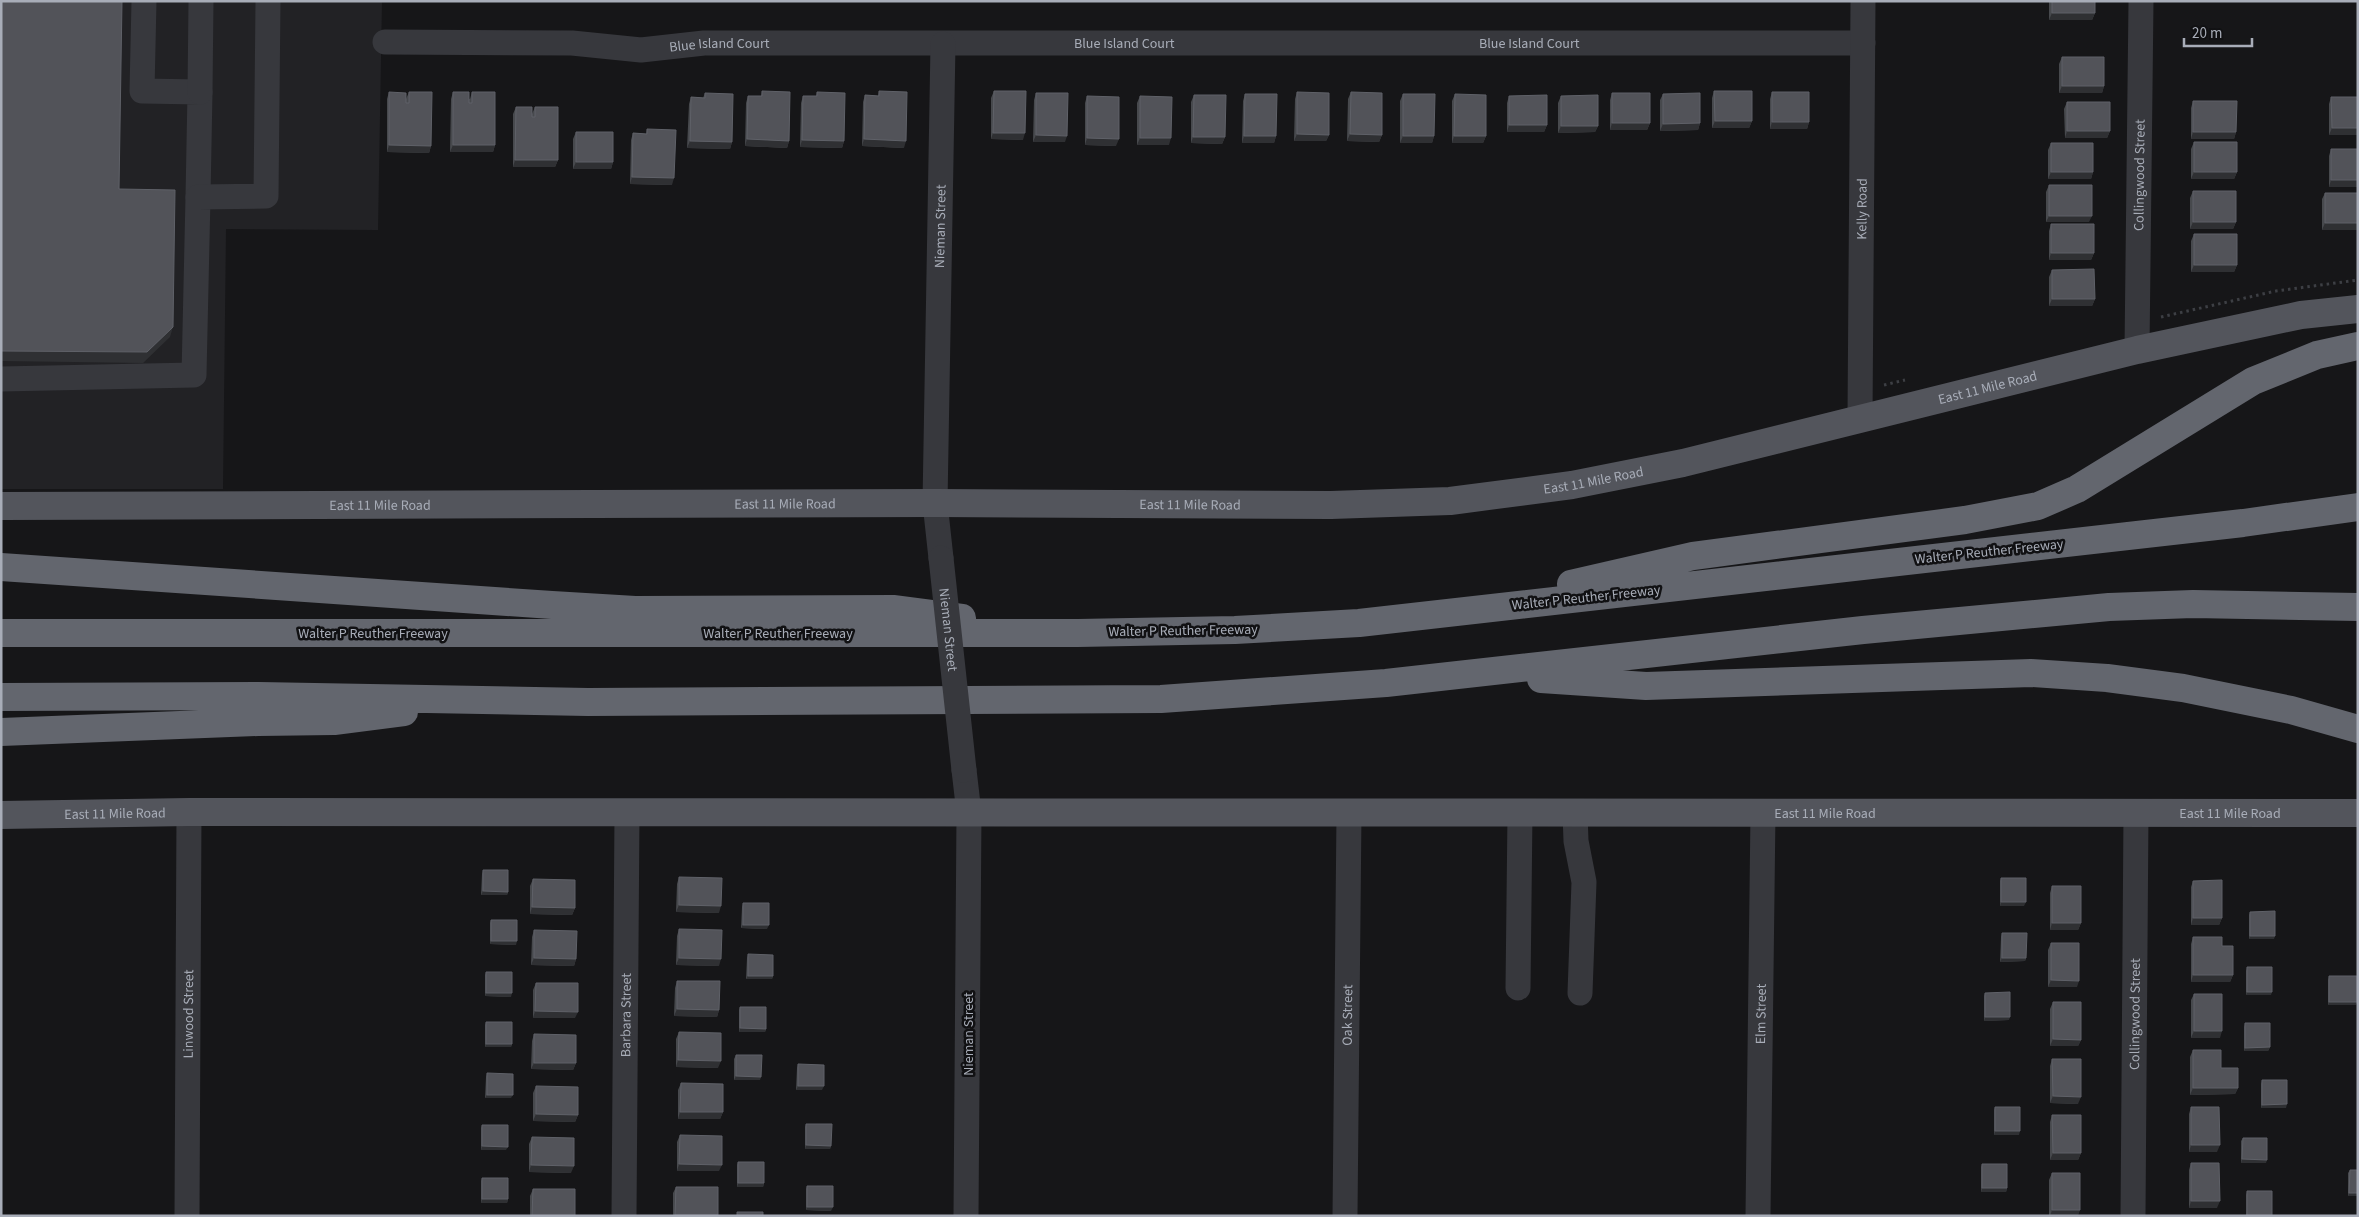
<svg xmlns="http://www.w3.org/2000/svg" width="2359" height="1217" viewBox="0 0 2359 1217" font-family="'Source Sans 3',sans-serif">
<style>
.built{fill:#222225}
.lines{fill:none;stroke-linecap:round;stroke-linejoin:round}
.path{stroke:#3d3f44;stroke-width:3;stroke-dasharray:2.5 4;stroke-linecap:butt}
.minor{stroke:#37383d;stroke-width:25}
.major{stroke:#53555c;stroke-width:28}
.highway{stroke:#63666e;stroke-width:28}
.minor-bridge{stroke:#37383d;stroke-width:25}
.wall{fill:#47494d}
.shaded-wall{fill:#2f3033}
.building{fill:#525359;stroke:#5f6168}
.labels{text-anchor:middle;stroke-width:5;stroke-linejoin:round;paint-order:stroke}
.street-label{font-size:14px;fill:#a8adb8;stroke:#111113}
</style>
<rect width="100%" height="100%" fill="#161618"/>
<path class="built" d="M1,1H382L378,230L226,229L223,489H1Z"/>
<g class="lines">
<path class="path" d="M2161,317L2276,291L2358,280
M1884,385L1905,380"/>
<g class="minor">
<path d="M144,1L142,91L200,92L198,197"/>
<path id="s1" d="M385,42L572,43L641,50L704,43H1863"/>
<path d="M200,92L201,1"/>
<path id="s2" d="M2137,350L2141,1"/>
<path d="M1,379L194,375L198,197L266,196L268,1"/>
<path id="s3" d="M1860,418L1863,1"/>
<path id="s4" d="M941,558L935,503L943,44"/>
<path d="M964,770L969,813L966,1216"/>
<path d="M1575,813L1576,841L1584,882L1580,993"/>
<path d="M1518,988L1520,813"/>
<path id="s5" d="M187,1216L189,812"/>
<path id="s6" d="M624,1216L627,813"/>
<path id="s7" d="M1345,1216L1349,813"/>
<path id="s8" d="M1758,1216L1763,812"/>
<path id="s9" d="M2133,1216L2136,812"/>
</g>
<g class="major">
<path id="s10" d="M1,506L935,503L1331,505L1450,501L1572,485L1683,463L2137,350L2301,315L2358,309"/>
<path id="s11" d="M1,815L189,812L2358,813"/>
</g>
<path class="highway" d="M1,567L552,605L635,610L893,609L962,618
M1571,584L1693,556L1965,520L2038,506L2077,489L2253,381L2317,355L2358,346
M1,633H1078L1235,630L1359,623L2243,523L2358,507
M1541,679L1646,686L2031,673L2107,678L2183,688L2291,710L2358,729
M1,697L259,696L588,702L1161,699L1386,683L1863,630L2109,607L2193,604L2358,607
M1,732L258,722L334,721L404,712"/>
<path class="minor-bridge" id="s12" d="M941,558L964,770"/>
</g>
<path class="wall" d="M2049,1H2095V13L2092,20H2049Z
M2062,57L2104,86L2102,93H2059V64Z
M762,91L789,141L787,148L745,146L746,103L748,96H761Z
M879,91L904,148L862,146L863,102L865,95L878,96Z
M994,91L1023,140L991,139V98Z
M1714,91L1752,121L1749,128H1712V98Z
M389,92L406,103V99L409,92L431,146L429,153L387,152V99Z
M453,92L470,99L472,92L495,145L493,152H450L451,99Z
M817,92L844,141L842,148L800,147L801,103L803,96H816Z
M1297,92L1329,135L1326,141H1294L1295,99Z
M1351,92L1382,135L1379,142L1347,141L1348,99Z
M1772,92L1809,122L1807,129H1770V99Z
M705,93L732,142L730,149L687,148L689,104L691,97L703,98Z
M1036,93L1065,142H1033L1034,100Z
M1612,93L1650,123L1647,130H1610V100Z
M1245,94L1276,136L1274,143H1242L1243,101Z
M1403,94L1434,136L1432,143H1400V101Z
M1455,94L1486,136L1483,143H1452V101Z
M1663,94L1700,123L1698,130L1660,131V100Z
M1194,95L1225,137L1222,144L1191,143V102Z
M1087,96L1116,146L1085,145V103Z
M1140,96L1169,145H1137V103Z
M1509,96L1547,125L1544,132H1507V103Z
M1561,96L1598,126L1595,132L1558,133V103Z
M2331,97L2358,135H2329V104Z
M2193,101L2236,132L2234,139H2191V108Z
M2067,102L2110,131L2107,138H2065L2064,109Z
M516,107L532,114L535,107L558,160L555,167H513V114Z
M647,129L672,185L630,184L631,140L633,133L646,134Z
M576,132L613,162L611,169H573V139Z
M2194,142L2237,172L2234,179H2191V149Z
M2051,143L2093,172L2091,179H2048V150Z
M2331,149L2358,187H2329V156Z
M2049,185L2089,222H2046V192Z
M2193,191L2236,222L2233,229H2190V198Z
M2325,193L2358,230H2322V199Z
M2051,224L2094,253L2091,260H2049V231Z
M2194,234L2237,265L2234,272H2191V241Z
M2052,270L2095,299L2092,306H2049V277Z
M483,870L508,892L507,895H481L482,874Z
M679,877L719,913L676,912L677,884Z
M2001,878L2024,906H2000V881Z
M533,879L575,908L572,915L530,914V886Z
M2193,881L2222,918L2219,925H2191V887Z
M2052,886L2081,923L2078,930H2050V893Z
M743,903L767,929L741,928L742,907Z
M2250,912L2274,939H2249V915Z
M491,920L516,945L490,944V923Z
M679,929L719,966L676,965L677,936Z
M534,930L576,959L574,966L531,965L532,937Z
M2002,933L2026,958L2025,961L2000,962L2001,937Z
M2193,937L2222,946L2233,975L2230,982H2191V944Z
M2051,943L2077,987H2048V950Z
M748,954L773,976L772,979H746L747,958Z
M2247,967L2271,995H2246V971Z
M486,972L511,997L485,996V975Z
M2329,976L2357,1002L2356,1005H2328V980Z
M677,981L719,1010L717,1017L674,1016L675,988Z
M536,983L575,1018H533V990Z
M1985,993L2009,1020L1984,1021V996Z
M2194,994L2220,1038H2191V1000Z
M2053,1002L2081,1040L2078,1046H2050V1009Z
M740,1007L766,1029L765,1032H739V1010Z
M486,1022L512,1044L511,1047H485V1025Z
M2245,1023L2270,1047L2268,1051H2244V1027Z
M679,1032L718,1068L676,1067V1039Z
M534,1034L576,1063L573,1070L531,1069L532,1041Z
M2193,1050L2221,1068L2238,1088L2235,1094L2190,1095V1057Z
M736,1055L760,1080H734V1059Z
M2052,1059L2078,1104L2050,1103V1066Z
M798,1064L822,1090H796L797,1068Z
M487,1073L511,1098H485L486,1077Z
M2262,1080L2286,1108H2261V1084Z
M681,1083L723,1112L720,1119H678V1090Z
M536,1086L578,1115L575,1122L533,1121V1093Z
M1995,1107L2019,1135H1994V1110Z
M2191,1107L2217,1152H2189V1114Z
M2052,1115L2081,1153L2078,1160H2050V1122Z
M806,1124L831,1146L830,1149H805V1127Z
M482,1125L506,1150H481V1128Z
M680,1135L719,1171H677V1142Z
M532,1137L571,1173L529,1172V1144Z
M2243,1138L2266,1163H2241V1141Z
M738,1162L764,1183L763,1187H737V1165Z
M2191,1163L2217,1208H2189V1170Z
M1982,1164L2007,1188L2006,1192H1981V1167Z
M2350,1170H2358V1196H2348V1173Z
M2052,1173L2078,1216H2049V1180Z
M482,1178L508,1199L507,1203H481V1181Z
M807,1186L831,1211L806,1210V1189Z
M676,1187L718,1216H673V1193Z
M533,1189L575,1216H530V1196Z
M2247,1191L2272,1216H2246V1195Z"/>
<path class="shaded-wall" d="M2052,13H2095L2092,20H2049Z
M2062,86H2104L2102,93H2059Z
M1715,121H1752L1749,128H1712Z
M1772,122H1809L1807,129H1770Z
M1612,123H1650L1647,130H1610Z
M1700,123L1698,130L1660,131L1663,124Z
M1509,125H1547L1544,132H1507Z
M1561,126H1598L1595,132L1558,133Z
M2332,128H2358V135H2329Z
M2067,131H2110L2107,138H2065Z
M2193,132H2236L2234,139H2191Z
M993,133H1025L1023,140L991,139Z
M1297,134L1329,135L1326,141H1294Z
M1350,134L1382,135L1379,142L1347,141Z
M1036,135L1067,136L1065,142H1033Z
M1244,136H1276L1274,143H1242Z
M1403,136H1434L1432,143H1400Z
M1454,136H1486L1483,143H1452Z
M1193,137H1225L1222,144L1191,143Z
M1087,138L1119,139L1116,146L1085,145Z
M1140,138H1171L1169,145H1137Z
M747,139L789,141L787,148L745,146Z
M864,139L906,141L904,148L862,146Z
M802,140L844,141L842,148L800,147Z
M690,141L732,142L730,149L687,148Z
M389,145L431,146L429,153L387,152Z
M453,145H495L493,152H450Z
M515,160H558L555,167H513Z
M576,162H613L611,169H573Z
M2051,172H2093L2091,179H2048Z
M2194,172H2237L2234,179H2191Z
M632,177L674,178L672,185L630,184Z
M2331,180H2358V187H2329Z
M2049,216H2092L2089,222H2046Z
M2193,222H2236L2233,229H2190Z
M2325,223H2358V230H2322Z
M2051,253H2094L2091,260H2049Z
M2194,265H2237L2234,272H2191Z
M2052,299H2095L2092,306H2049Z
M173,327L170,337L143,363L1,361V351Z
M483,891L508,892L507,895H481Z
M2001,902H2026L2024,906H2000Z
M679,905L721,906L719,913L676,912Z
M532,907L575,908L572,915L530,914Z
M2193,918H2222L2219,925H2191Z
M2052,923H2081L2078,930H2050Z
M743,925H769L767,929L741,928Z
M2250,936H2275L2274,939H2249Z
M491,941H517L516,945L490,944Z
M534,958L576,959L574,966L531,965Z
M679,958L721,959L719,966L676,965Z
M2002,958H2026L2025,961L2000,962Z
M2193,975H2233L2230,982H2191Z
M748,976H773L772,979H746Z
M2051,980L2079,981L2077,987H2048Z
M2247,992H2272L2271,995H2246Z
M486,993H512L511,997L485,996Z
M2329,1002H2357L2356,1005H2328Z
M677,1009L719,1010L717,1017L674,1016Z
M535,1011L578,1012L575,1018H533Z
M1985,1017H2010L2009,1020L1984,1021Z
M740,1028L766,1029L765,1032H739Z
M2194,1031H2222L2220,1038H2191Z
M2053,1039L2081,1040L2078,1046H2050Z
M486,1044H512L511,1047H485Z
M2270,1047L2268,1051H2244L2245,1048Z
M678,1060L721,1061L718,1068L676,1067Z
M534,1063H576L573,1070L531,1069Z
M736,1076L761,1077L760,1080H734Z
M798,1086H824L822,1090H796Z
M2193,1088H2238L2235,1094L2190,1095Z
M487,1095H513L511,1098H485Z
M2053,1096L2081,1097L2078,1104L2050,1103Z
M2287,1104L2286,1108H2261L2262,1105Z
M680,1112H723L720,1119H678Z
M536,1114L578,1115L575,1122L533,1121Z
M1995,1131H2020L2019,1135H1994Z
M806,1145L831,1146L830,1149H805Z
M2191,1145H2220L2217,1152H2189Z
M482,1146L508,1147L506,1150H481Z
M2053,1153H2081L2078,1160H2050Z
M2242,1159L2267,1160L2266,1163H2241Z
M679,1164L722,1165L719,1171H677Z
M531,1165L574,1166L571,1173L529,1172Z
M738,1183H764L763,1187H737Z
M1982,1188H2007L2006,1192H1981Z
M2349,1193H2358V1196H2348Z
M482,1199H508L507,1203H481Z
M2191,1201H2220L2217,1208H2189Z
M807,1207H833L831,1211L806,1210Z
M2052,1210H2080L2078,1216H2050Z
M675,1215L718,1216H675Z"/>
<path class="building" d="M1,1H122L119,189L175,190L173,327L147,352L1,351Z
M2052,1H2095V13H2052Z
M2062,57H2104V86H2062Z
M762,91L790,92L789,141L747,139L748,96H762Z
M879,91L907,92L906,141L864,139L865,95L879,96Z
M994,91H1026L1025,133H993Z
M1714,91H1752V121H1715Z
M389,92L406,93V103H409V92H432L431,146L389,145Z
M453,92H469V103H472V92H495V145H453Z
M817,92L845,93L844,141L802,140L803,96H817Z
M1297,92L1329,93V135L1297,134Z
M1351,92L1382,93V135L1350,134Z
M1772,92H1809V122H1772Z
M705,93L733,94L732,142L690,141L691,97L705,98Z
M1036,93H1068L1067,136L1036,135Z
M1612,93H1650V123H1612Z
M1700,93V123L1663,124V94Z
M1245,94H1277L1276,136H1244Z
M1403,94H1435L1434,136H1403Z
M1455,94L1486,95V136H1454Z
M1194,95H1226L1225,137H1193Z
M1547,95V125H1509V96Z
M1598,95V126H1561V96Z
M1087,96L1119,97V139L1087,138Z
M1140,96L1172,97L1171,138H1140Z
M2331,97H2358V128H2332Z
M2193,101H2237L2236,132H2193Z
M2067,102H2110V131H2067Z
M516,107H532V117H535V107H558V160H515Z
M647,129L676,130L674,178L632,177L633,133L647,134Z
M576,132H613V162H576Z
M2194,142H2237V172H2194Z
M2051,143H2093V172H2051Z
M2331,149H2358V180H2331Z
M2049,185H2092V216H2049Z
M2193,191H2236V222H2193Z
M2325,193H2358V223H2325Z
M2051,224H2094V253H2051Z
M2194,234H2237V265H2194Z
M2094,269L2095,299H2052V270Z
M483,870H508V892L483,891Z
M679,877L722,878L721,906L679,905Z
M2001,878H2026V902H2001Z
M533,879L575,880V908L532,907Z
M2222,880V918H2193V881Z
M2052,886H2081V923H2052Z
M743,903H769V925H743Z
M2275,911V936H2250V912Z
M491,920H517V941H491Z
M679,929L722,930L721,959L679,958Z
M534,930L577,931L576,959L534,958Z
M2002,933H2027L2026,958H2002Z
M2193,937H2222V946H2233V975H2193Z
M2051,943H2079V981L2051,980Z
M748,954L773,955V976H748Z
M2247,967H2272V992H2247Z
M486,972H512V993H486Z
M2329,976H2357V1002H2329Z
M677,981H720L719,1010L677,1009Z
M536,983H578V1012L535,1011Z
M2010,992V1017H1985V993Z
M2194,994H2222V1031H2194Z
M2053,1002H2081V1040L2053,1039Z
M740,1007H766V1029L740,1028Z
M486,1022H512V1044H486Z
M2245,1023H2270V1047L2245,1048Z
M679,1032L721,1033V1061L678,1060Z
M534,1034L576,1035V1063H534Z
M2193,1050H2221V1068H2238V1088H2193Z
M736,1055H762L761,1077L736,1076Z
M2052,1059H2081V1097L2053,1096Z
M798,1064L824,1065V1086H798Z
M487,1073L513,1074V1095H487Z
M2262,1080H2287V1104L2262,1105Z
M681,1083L723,1084V1112H680Z
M536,1086L578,1087V1115L536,1114Z
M1995,1107H2020V1131H1995Z
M2191,1107H2219L2220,1145H2191Z
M2052,1115H2081V1153H2053Z
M806,1124H832L831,1146L806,1145Z
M482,1125H508V1147L482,1146Z
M680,1135L722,1136V1165L679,1164Z
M532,1137L574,1138V1166L531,1165Z
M2243,1138H2267V1160L2242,1159Z
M738,1162H764V1183H738Z
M2191,1163H2219L2220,1201H2191Z
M1982,1164H2007V1188H1982Z
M2350,1170H2358V1193H2349Z
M2052,1173H2080V1210H2052Z
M482,1178H508V1199H482Z
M807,1186H833V1207H807Z
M676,1187H718V1215H675Z
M533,1189H575V1216H532Z
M2247,1191H2272V1216H2247Z
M737,1212H763V1216H737Z"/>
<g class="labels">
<g class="street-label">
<text dy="5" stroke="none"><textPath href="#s1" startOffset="1145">Blue Island Court</textPath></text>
<text dy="5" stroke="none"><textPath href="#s1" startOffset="740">Blue Island Court</textPath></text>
<text dy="5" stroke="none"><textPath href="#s1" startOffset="335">Blue Island Court</textPath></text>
<text dy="5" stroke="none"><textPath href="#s2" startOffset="175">Collingwood Street</textPath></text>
<text dy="5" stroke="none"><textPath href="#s3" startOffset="209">Kelly Road</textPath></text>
<text dy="5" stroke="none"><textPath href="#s4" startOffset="332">Nieman Street</textPath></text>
<text dy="5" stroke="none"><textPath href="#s10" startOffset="1999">East 11 Mile Road</textPath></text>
<text dy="5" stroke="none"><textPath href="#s10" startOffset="1594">East 11 Mile Road</textPath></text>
<text dy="5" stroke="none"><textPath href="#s10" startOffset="784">East 11 Mile Road</textPath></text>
<text dy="5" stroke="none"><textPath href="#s10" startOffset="379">East 11 Mile Road</textPath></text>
<text dy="5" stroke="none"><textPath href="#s10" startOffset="1189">East 11 Mile Road</textPath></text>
<text transform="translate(1989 551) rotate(-6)" y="5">Walter P Reuther Freeway</text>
<text transform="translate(1586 597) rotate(-6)" y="5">Walter P Reuther Freeway</text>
<text dy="5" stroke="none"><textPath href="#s12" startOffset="72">Nieman Street</textPath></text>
<text transform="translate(1183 630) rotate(-1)" y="5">Walter P Reuther Freeway</text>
<text x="373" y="638">Walter P Reuther Freeway</text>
<text x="778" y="638">Walter P Reuther Freeway</text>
<text dy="5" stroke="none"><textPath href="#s11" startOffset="1824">East 11 Mile Road</textPath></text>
<text dy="5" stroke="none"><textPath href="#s11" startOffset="2229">East 11 Mile Road</textPath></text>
<text dy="5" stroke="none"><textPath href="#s11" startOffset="114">East 11 Mile Road</textPath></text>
<text dy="5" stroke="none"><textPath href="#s5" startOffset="202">Linwood Street</textPath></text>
<text dy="5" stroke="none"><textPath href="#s7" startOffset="201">Oak Street</textPath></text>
<text dy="5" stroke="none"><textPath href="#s8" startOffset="202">Elm Street</textPath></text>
<text dy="5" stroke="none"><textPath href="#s9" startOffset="202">Collingwood Street</textPath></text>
<text dy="5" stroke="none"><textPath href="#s6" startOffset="201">Barbara Street</textPath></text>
<text transform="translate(968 1034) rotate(-90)" y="5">Nieman Street</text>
</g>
</g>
<rect width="2359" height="1217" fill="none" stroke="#a8adb8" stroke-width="5"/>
<path d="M2184 38v8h68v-8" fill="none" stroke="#a8adb8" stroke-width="2.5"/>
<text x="2192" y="38" font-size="15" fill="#a8adb8" stroke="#111113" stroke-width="4" paint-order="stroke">20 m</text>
</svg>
